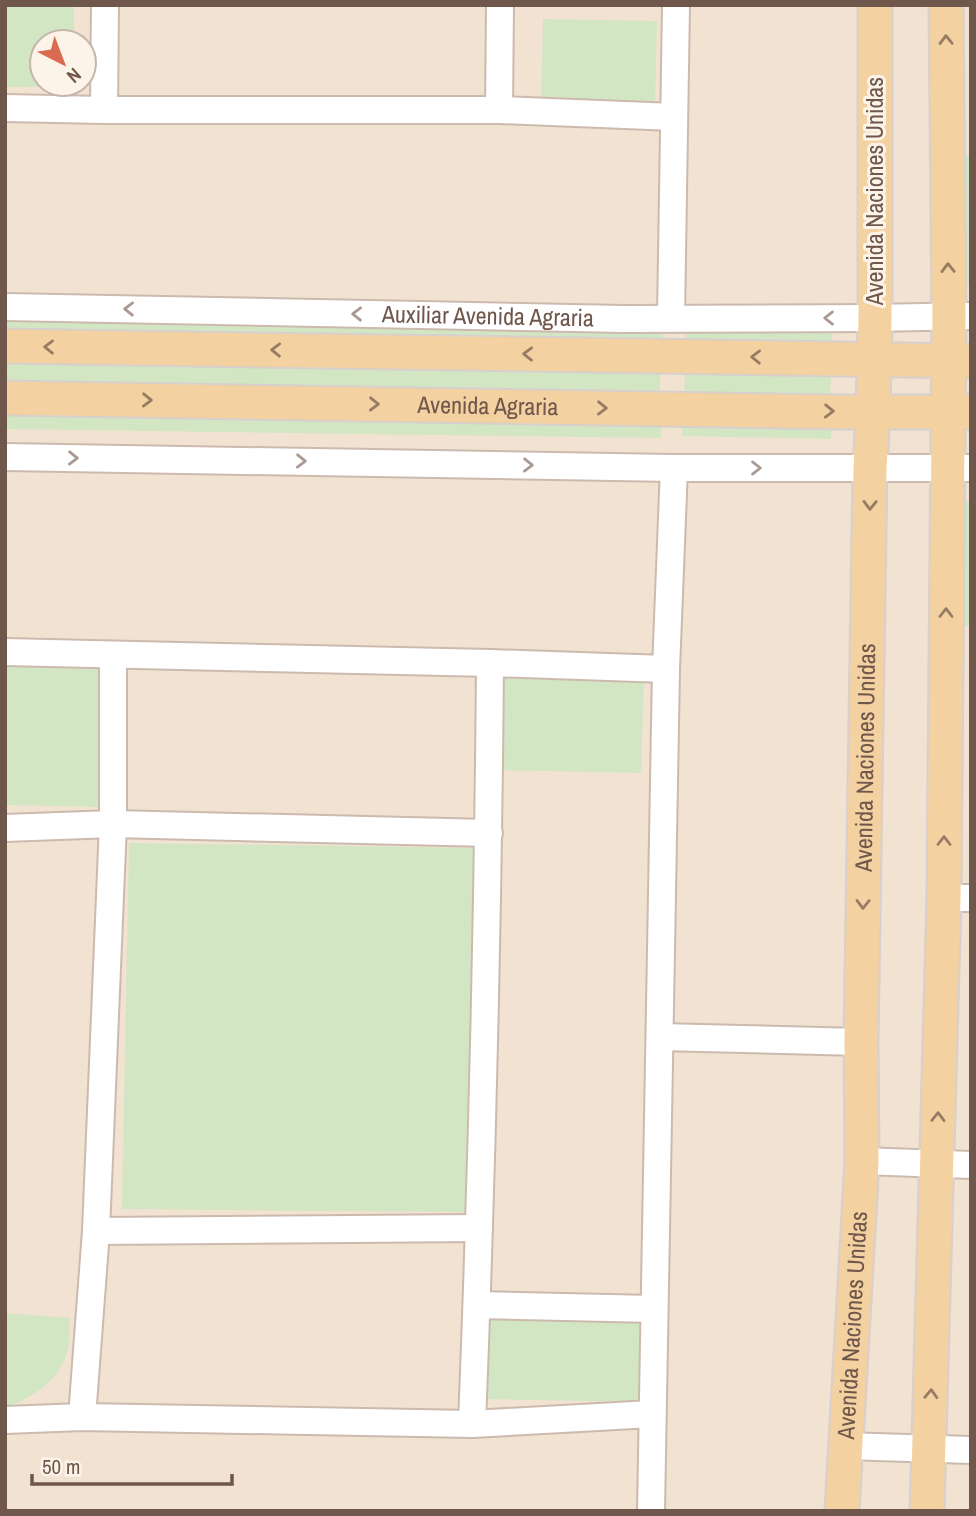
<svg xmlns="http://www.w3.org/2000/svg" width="976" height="1516" viewBox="0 0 976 1516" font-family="'Archivo Narrow',sans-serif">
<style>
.residential{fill:#f1e2d2;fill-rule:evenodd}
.green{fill:#d3e6c3}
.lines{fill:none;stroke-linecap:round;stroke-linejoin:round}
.minor-casing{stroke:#ccbaae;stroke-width:30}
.major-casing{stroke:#d7d0cd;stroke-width:37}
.minor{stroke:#fff;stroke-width:26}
.major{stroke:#f3d1a0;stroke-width:33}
.oneway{stroke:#977c64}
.oneway2{stroke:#a99a93}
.labels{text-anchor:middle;stroke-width:6;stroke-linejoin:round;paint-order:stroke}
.street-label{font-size:24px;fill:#70574b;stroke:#fdf4e9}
</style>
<rect width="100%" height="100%" fill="#faf0e3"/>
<path class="residential" d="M5,5H971V1511H5ZM42,42H84V84H42Z"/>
<path class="green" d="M5,5H74V42H42V84H74V87H5Z
M543,19L657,21L655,108L541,106Z
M966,155H971V285H963Z
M5,311L663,322L662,352L5,340Z
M686,323L832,326L831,354L685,352Z
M5,351L660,364V403L5,391Z
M685,364L831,365L830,407L684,405Z
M5,404L661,413V438L5,429Z
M683,414L832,418L831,439L682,436Z
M964,501H971V626H961Z
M5,663L101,665V807L5,805Z
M502,676L644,678L641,773L499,770Z
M129,843L476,848L466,1212L122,1209Z
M5,1313L70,1318C69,1329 70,1342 67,1352C59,1382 33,1396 6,1408Z
M488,1315L643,1317L641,1402L486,1399Z"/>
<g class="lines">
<defs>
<g id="minor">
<path d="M5,108L104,110H499L674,117"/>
<path d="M104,110L105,5"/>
<path d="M499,110L500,5"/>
<path id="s1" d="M5,307L624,319L875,318L971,316"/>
<path d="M671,318L676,5"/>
<path d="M5,457L674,468H971"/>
<path d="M5,652L490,663L666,669"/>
<path d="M5,828L113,824L489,833"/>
<path d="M944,898H971"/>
<path d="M660,1037L861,1042"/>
<path d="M862,1161L971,1165"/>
<path d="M96,1231L479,1228"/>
<path d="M477,1305L654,1309"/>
<path d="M82,1417L96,1231L113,824V655"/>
<path d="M5,1420L82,1417L472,1424L652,1414"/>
<path d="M472,1424C482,1171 488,917 490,663"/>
<path d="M845,1446L971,1450"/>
<path d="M651,1511L666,669L674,468"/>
</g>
<g id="major">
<path d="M5,346L968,361"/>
<path id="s2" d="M5,398L839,412H969"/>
<path id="s3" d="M842,1511L862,1161L861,1042L870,468L873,412L875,318V5"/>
<path d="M927,1511L944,898L949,316L946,5"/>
</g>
</defs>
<use href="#minor" class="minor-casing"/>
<use href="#major" class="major-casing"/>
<use href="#minor" class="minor"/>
<use href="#major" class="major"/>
</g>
<defs><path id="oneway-chevron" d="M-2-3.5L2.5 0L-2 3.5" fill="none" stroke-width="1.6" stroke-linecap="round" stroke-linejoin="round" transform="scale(1.75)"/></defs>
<g class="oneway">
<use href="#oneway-chevron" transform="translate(946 40) rotate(-91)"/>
<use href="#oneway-chevron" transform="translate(948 268) rotate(-91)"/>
<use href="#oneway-chevron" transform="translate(49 347) rotate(-179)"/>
<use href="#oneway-chevron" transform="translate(276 350) rotate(-179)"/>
<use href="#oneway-chevron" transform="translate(528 354) rotate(-179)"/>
<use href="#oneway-chevron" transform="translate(756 357) rotate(-179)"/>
<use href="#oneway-chevron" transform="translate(147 400) rotate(1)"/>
<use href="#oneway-chevron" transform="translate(374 404) rotate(1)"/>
<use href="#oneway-chevron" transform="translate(602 408) rotate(1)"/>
<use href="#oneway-chevron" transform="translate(829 411) rotate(1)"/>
<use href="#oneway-chevron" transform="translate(870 505) rotate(91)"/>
<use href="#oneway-chevron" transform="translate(946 613) rotate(-90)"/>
<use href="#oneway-chevron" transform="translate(944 841) rotate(-90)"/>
<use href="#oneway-chevron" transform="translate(863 904) rotate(91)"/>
<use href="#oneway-chevron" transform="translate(938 1117) rotate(-89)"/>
<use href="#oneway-chevron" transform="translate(931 1394) rotate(-88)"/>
</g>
<g class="oneway2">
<use href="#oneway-chevron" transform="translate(129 309) rotate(-179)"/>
<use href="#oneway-chevron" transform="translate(357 314) rotate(-179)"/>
<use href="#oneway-chevron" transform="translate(829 318) rotate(-180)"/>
<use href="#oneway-chevron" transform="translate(73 458) rotate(1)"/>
<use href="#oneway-chevron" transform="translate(301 461) rotate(1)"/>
<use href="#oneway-chevron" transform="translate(528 465) rotate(1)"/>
<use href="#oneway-chevron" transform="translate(756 468)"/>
</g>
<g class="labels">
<g class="street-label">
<text transform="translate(875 191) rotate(-90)" y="8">Avenida Naciones Unidas</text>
<text dy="8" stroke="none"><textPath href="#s1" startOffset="483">Auxiliar Avenida Agraria</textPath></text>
<text dy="8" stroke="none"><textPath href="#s2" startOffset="483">Avenida Agraria</textPath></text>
<text dy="8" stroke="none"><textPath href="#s3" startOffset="754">Avenida Naciones Unidas</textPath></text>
<text dy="8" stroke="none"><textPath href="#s3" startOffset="186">Avenida Naciones Unidas</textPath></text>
</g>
</g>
<rect width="976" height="1516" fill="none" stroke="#70574b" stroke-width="14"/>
<g transform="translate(63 63) rotate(138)"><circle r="33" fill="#fdf4e9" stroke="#c5b5aa" stroke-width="2"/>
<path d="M0-5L12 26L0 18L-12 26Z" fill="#da6b52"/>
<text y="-10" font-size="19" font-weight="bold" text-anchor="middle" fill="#70574b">N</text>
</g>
<path d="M32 1474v10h200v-10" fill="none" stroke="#70574b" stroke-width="3.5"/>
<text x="42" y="1474" font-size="21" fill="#70574b" stroke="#fdf4e9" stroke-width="5" paint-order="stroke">50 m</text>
</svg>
